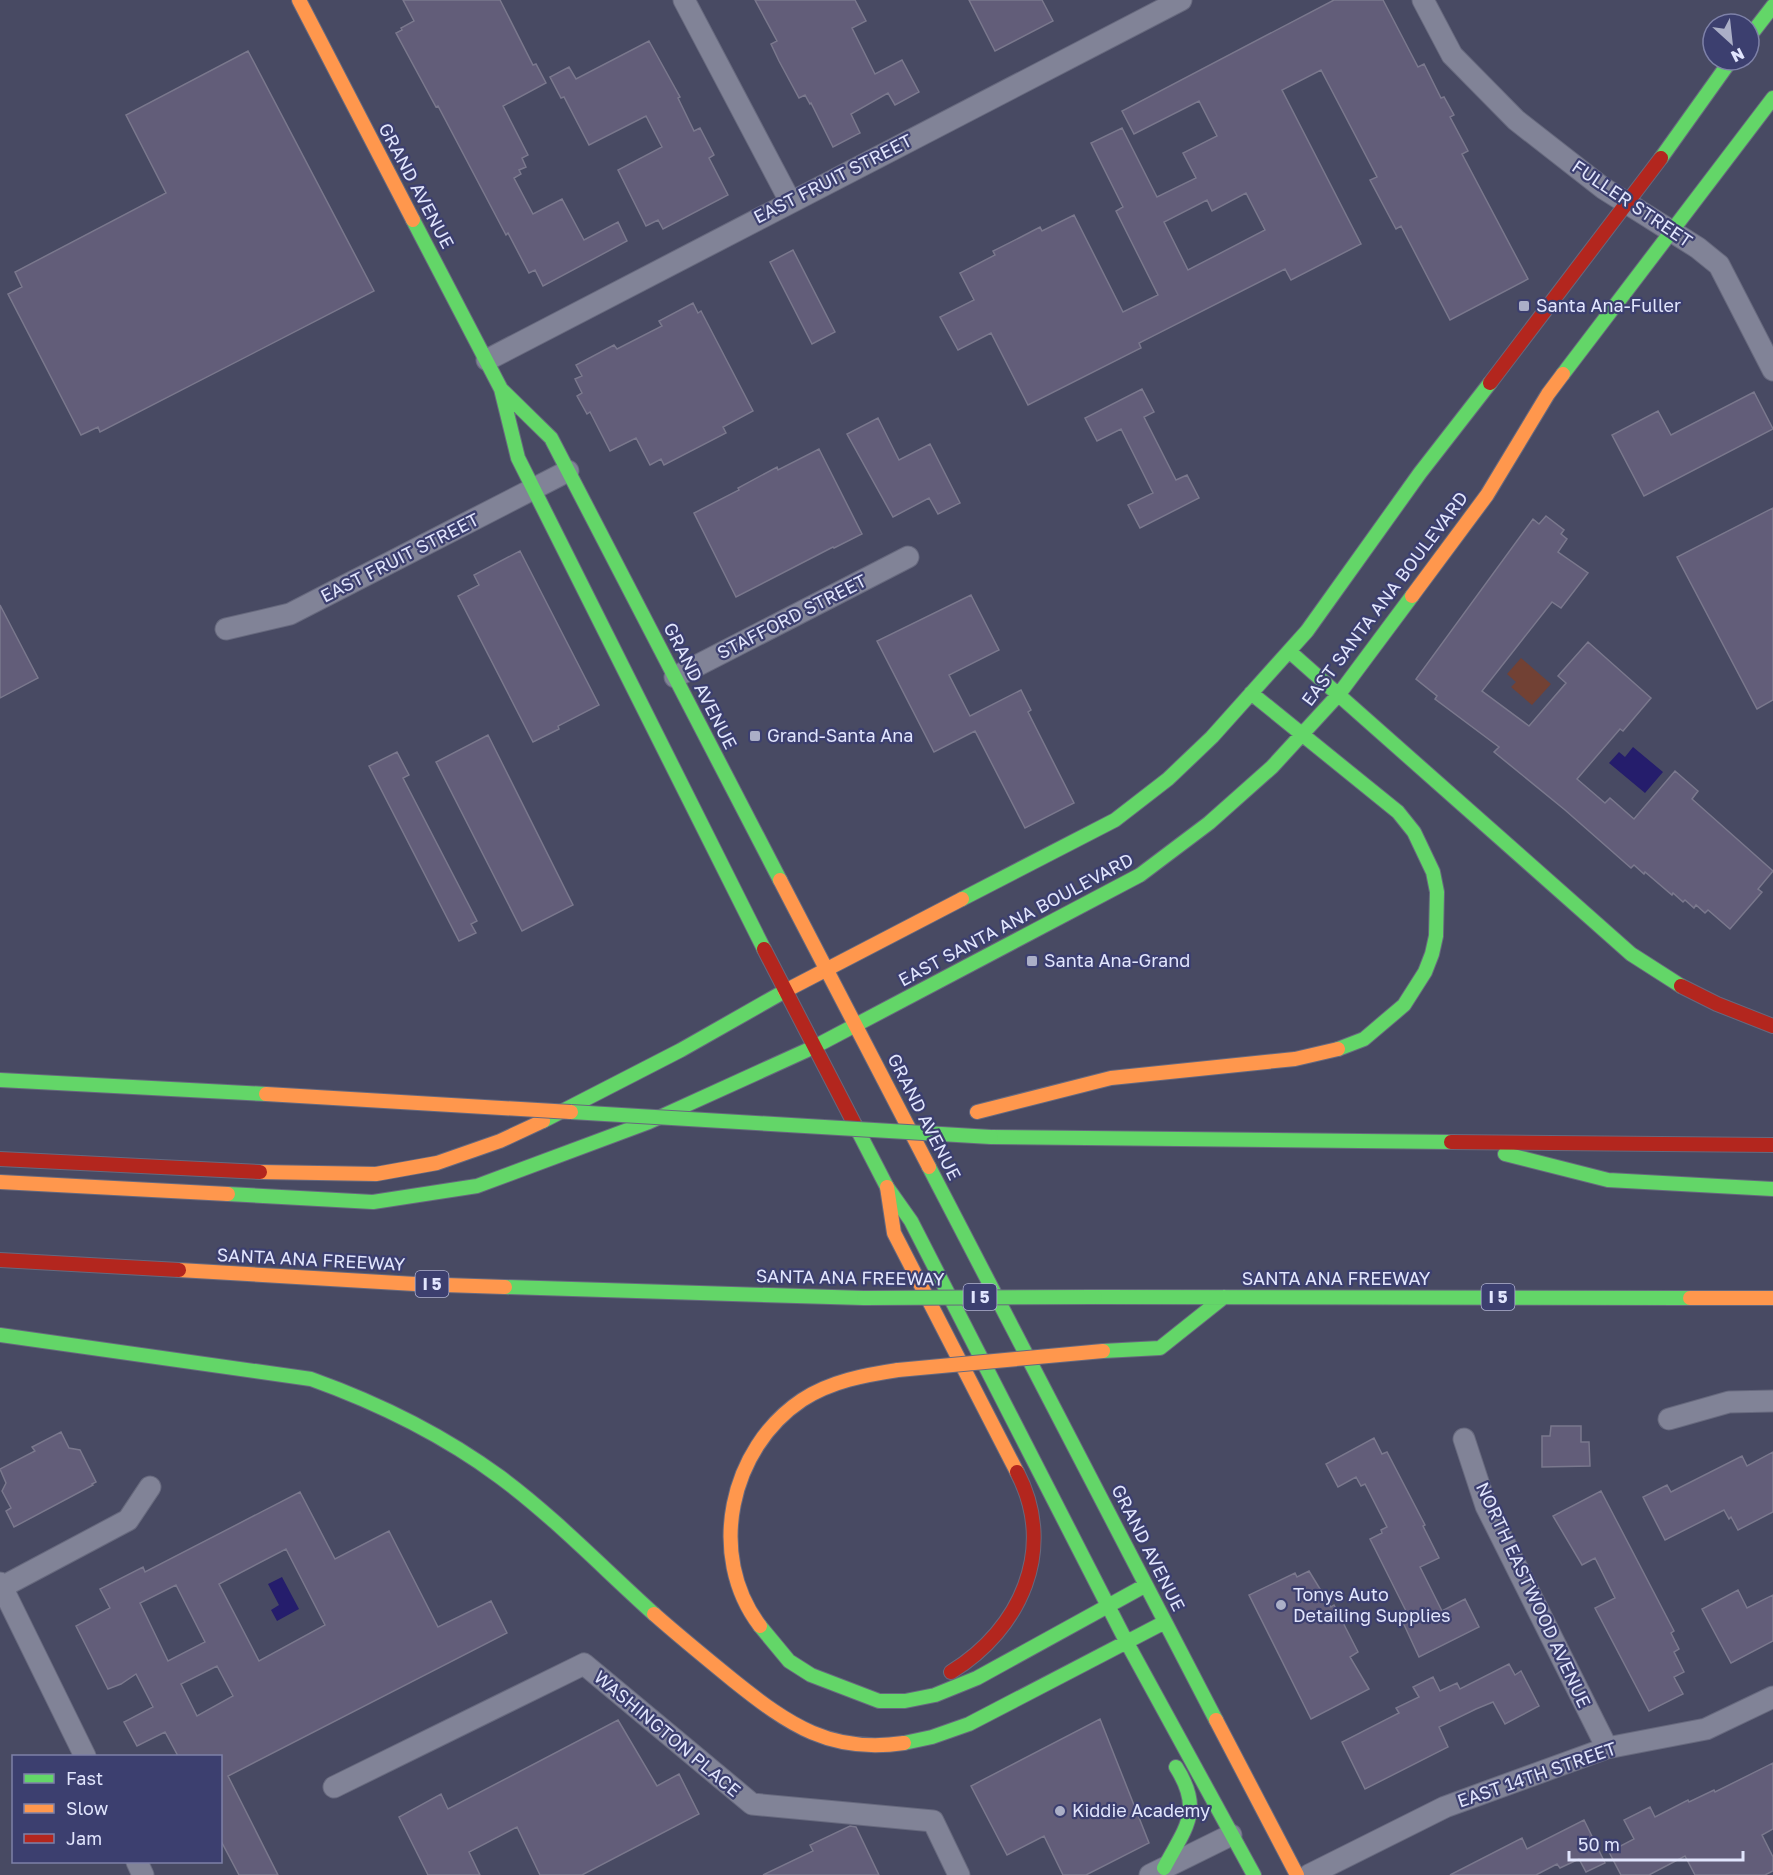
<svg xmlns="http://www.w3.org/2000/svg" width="1773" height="1875" viewBox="0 0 1773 1875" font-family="'Golos Text',sans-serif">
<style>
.green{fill:#724134}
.water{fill:#251d6c}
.building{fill:#625d79;stroke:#7a788d;stroke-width:1.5;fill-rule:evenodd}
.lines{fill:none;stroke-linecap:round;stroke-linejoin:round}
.street-casing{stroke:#67697e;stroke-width:23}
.fast-casing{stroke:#67697e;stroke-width:16}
.slow-casing{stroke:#67697e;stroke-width:16}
.jam-casing{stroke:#67697e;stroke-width:16}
.street{stroke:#818397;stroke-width:21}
.fast{stroke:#63d668;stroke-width:14}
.slow{stroke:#ff974d;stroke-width:14}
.jam{stroke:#b3261e;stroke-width:14}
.fast-bridge-casing{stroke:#67697e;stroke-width:16;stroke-linecap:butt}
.slow-bridge-casing{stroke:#67697e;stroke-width:16;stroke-linecap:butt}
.fast-bridge{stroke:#63d668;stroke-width:14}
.slow-bridge{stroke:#ff974d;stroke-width:14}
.poi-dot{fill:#abafc7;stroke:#3c3f6f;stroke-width:2}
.labels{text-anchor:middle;stroke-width:4.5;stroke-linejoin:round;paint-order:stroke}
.shield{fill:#3c3f6f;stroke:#b0b3d2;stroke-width:1.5}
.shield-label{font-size:16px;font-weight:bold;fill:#e1e5fd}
.street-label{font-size:18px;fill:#e1e5fd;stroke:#3c3f6f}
.poi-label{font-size:18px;fill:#e1e5fd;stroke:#3c3f6f;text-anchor:start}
</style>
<rect width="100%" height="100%" fill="#484a63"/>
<path class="green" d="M1521,658L1551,684L1532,705L1511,687L1516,682L1507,674Z"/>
<path class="water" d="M1633,747L1663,772L1645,793L1609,763L1619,752L1625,757Z
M282,1577L299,1609L277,1621L271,1610L279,1605L268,1584Z"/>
<path class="building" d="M403,0H500L533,65L536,64L546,83L503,106L528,155L522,158L526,167L519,170L521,174L514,178L533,214L562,199L584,240L618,222L627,241L543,286L535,270L529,273L508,233L506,235L438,106L436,107L396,33L402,30L401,28L414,21Z
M755,0H855L866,21L852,28L875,74L902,60L919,92L895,105L888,93L851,114L860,133L833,147L811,103L810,104L805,95L799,98L779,61L771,44L777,41Z
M969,0H1042L1053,21L995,51Z
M1334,0H1383L1418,67L1424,64L1441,98L1444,97L1454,115L1450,117L1468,151L1462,154L1528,279L1450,320L1401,226L1396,229L1370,180L1377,177L1321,70L1282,90L1361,244L1291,280L1285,269L1139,343L1141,348L1028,405L991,333L958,350L940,317L974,300L960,273L995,255L993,251L1019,238L1040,227L1042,231L1074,215L1123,312L1158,295L1116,211L1123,207L1091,143L1122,128L1157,197L1196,178L1183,153L1217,136L1199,101L1134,134L1122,111ZM1246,193L1265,230L1188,270L1164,222L1207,200L1212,211Z
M649,41L680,97L678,98L694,131L700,128L714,155L709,158L728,195L663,229L658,220L646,226L618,170L662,147L646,116L589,145L564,97L561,98L550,77L569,67L576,79Z
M248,51L374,291L100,432L98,427L81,435L8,294L22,287L15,272L166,193L126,115Z
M793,250L835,332L812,344L770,262Z
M693,303L698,313L701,311L753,411L723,427L726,433L664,465L661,459L650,465L636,438L610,451L590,412L587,414L577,396L582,393L575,379L582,376L576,365L614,345L617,349L662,326L659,321Z
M1142,389L1154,412L1144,417L1176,480L1187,475L1199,498L1140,528L1128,505L1153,493L1121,429L1097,441L1085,418Z
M1754,392L1773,429L1644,496L1612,435L1658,411L1671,435Z
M878,418L899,460L930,444L960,503L938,514L929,498L893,517L847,434Z
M819,449L862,534L834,548L833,547L736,597L694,513L739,490L738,488L777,467L778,470Z
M1773,508V700L1757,709L1677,557Z
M1546,516L1564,530L1561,534L1567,539L1558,552L1588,573L1561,608L1552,602L1482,691L1529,726L1566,683L1558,676L1588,642L1651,698L1623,731L1620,729L1577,779L1605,803L1610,798L1634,819L1675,771L1698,791L1692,799L1773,871L1758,889L1762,892L1730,929L1708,910L1705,913L1696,905L1694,908L1685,900L1683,902L1673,893L1672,895L1645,872L1644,874L1634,865L1631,868L1565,810L1494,752L1499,747L1435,699L1437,696L1416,679L1533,519L1539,524Z
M520,551L599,705L558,726L559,729L533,742L458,596L479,585L474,575Z
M971,595L999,650L949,675L970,716L1021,690L1031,710L1028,712L1074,803L1025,828L975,731L934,752L877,641Z
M0,605L38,678L0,698Z
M488,735L573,905L522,931L436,762Z
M397,752L409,775L403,778L477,921L471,924L476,933L459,941L369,766Z
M1551,1426H1581V1442H1589L1590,1466L1542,1467V1436H1550Z
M61,1432L69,1448L80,1450L96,1482L92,1484L93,1485L14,1527L6,1511L11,1508L2,1491L6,1483L0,1469L35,1451L32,1447Z
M1374,1438L1382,1454L1387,1452L1425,1525L1423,1526L1439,1558L1420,1567L1442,1611L1465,1599L1479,1627L1419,1657L1400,1616L1407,1613L1370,1539L1382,1533L1381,1530L1387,1527L1365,1484L1361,1486L1356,1477L1338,1487L1326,1464Z
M1773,1452V1512L1738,1530L1731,1517L1729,1519L1724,1510L1665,1540L1643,1497L1667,1485L1671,1492L1742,1456L1747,1466Z
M1601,1491L1674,1631L1671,1633L1679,1649L1674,1652L1684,1672L1674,1677L1683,1694L1649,1711L1595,1608L1615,1598L1595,1558L1582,1565L1553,1516Z
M300,1492L335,1559L389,1531L438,1627L491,1601L507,1633L228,1776L278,1875H239L220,1839V1756H178L165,1732L137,1746L124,1722L153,1707L136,1674L121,1684L108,1689L76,1626L110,1608L100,1589L143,1567L145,1572ZM286,1549L325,1625L259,1661L219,1584ZM176,1585L205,1642L168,1661L140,1603ZM217,1666L233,1696L197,1716L181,1684Z
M1309,1571L1331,1607L1334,1605L1358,1652L1350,1657L1369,1689L1311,1719L1249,1595L1295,1573L1297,1577Z
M1738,1590L1747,1608L1773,1595V1641L1731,1663L1702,1609Z
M1509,1664L1515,1675L1521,1671L1539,1706L1505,1724L1493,1702L1476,1709L1439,1727L1448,1747L1365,1789L1342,1742L1399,1713L1396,1708L1419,1697L1413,1687L1433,1677L1440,1691L1457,1683L1460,1689Z
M1100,1719L1149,1843L1086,1875H1063L1044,1836L1007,1855L971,1786Z
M618,1720L657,1786L679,1774L699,1814L582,1875H540L517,1827L469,1852L480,1875H428L399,1817L441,1794L448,1809Z
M1773,1763V1829L1762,1835L1773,1857V1871L1765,1875H1695L1685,1856L1649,1875H1621L1609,1852L1634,1839L1624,1820L1650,1807L1655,1817L1688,1800L1689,1802L1714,1790L1715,1792Z
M1584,1820L1605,1863L1586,1872L1579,1859L1560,1868L1557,1864L1536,1875H1450L1522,1838L1527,1849Z
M850,1826L856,1827L879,1875H763L813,1851L810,1845Z"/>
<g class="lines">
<defs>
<path id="street" d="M684,0L790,201
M1423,0L1452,55L1516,120L1603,188L1698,248L1719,265L1773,370
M487,360L1181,0
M226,629L290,614L568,471
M675,677L908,557
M1669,1419L1729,1402L1773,1401
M1464,1439L1486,1506L1607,1748
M0,1583L85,1756
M2,1587L128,1520L150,1487
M334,1787L584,1664L752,1804L933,1821L959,1875
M137,1862L143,1875
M1150,1875L1231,1835
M1309,1875L1445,1807L1607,1748L1706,1729L1773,1697"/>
<path id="fast" d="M1749,37L1773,6
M1661,158L1731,60
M413,220L501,389L518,458L764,949
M1563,374L1773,98
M501,389L551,438L780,880
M1289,651L1631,954L1681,986
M1251,693L1398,812L1414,832L1433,872L1437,892L1436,936L1432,954L1425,972L1404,1005L1364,1039L1338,1049
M962,899L1115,820L1168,779L1212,737L1307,631L1420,473L1490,383
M814,1047L1140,875L1209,823L1272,767L1339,694L1412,596
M0,1080L266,1094
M543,1121L681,1050L785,991
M855,1125L887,1187L911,1221L1126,1641L1254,1875
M991,1137L1451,1142
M1505,1154L1608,1180L1773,1189
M929,1167L1216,1720
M228,1194L373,1202L477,1186L649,1122L814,1047
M505,1287L864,1298
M1095,1297L1690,1298
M0,1335L311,1379C378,1403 443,1435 500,1477C554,1517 604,1569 654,1614
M1103,1351L1160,1348L1224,1297
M760,1626L789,1661L811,1675L879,1701H905L935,1695L977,1678L1146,1585
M904,1743L932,1737L969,1724L1165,1622
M1164,1868C1185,1828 1204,1811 1176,1767"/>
<path id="slow" d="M299,0L413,220
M1412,596L1487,495L1548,394L1563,374
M780,880L929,1167
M785,991L962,899
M977,1112L1111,1078L1295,1059L1338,1049
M260,1172L376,1174L437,1163L500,1141L543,1121
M0,1182L228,1194
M887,1187L894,1233L1017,1472
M179,1270L415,1284L505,1287
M1690,1298H1773
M654,1614C680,1637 707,1659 734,1681C789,1725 831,1754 904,1743
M760,1626C706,1555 730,1448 802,1400C831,1381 865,1375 898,1370
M1216,1720L1297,1875"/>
<path id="jam" d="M1490,383L1661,158
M764,949L855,1125
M1681,986L1717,1004L1773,1026
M1451,1142L1773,1145
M0,1159L260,1172
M0,1260L179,1270
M951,1672C1021,1629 1057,1549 1017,1472"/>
</defs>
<use href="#street" class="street-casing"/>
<use href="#fast" class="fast-casing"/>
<use href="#slow" class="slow-casing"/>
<use href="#jam" class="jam-casing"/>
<use href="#street" class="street"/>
<use href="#fast" class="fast"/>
<use href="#slow" class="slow"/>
<use href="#jam" class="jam"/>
<defs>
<path id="fast-bridge" d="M571,1112L991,1137
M864,1298L1095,1297"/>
<path id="slow-bridge" d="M266,1094L571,1112
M898,1370L1103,1351"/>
</defs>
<use href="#fast-bridge" class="fast-bridge-casing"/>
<use href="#slow-bridge" class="slow-bridge-casing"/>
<use href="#fast-bridge" class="fast-bridge"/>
<use href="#slow-bridge" class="slow-bridge"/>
</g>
<g class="poi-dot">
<rect x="1518" y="300" width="12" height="12" rx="3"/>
<rect x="749" y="730" width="12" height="12" rx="3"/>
<rect x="1026" y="955" width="12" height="12" rx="3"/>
<circle cx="1281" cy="1605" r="6"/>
<circle cx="1060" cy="1811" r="6"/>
</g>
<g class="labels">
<g class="shield">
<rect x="415.5" y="1271" width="33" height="26" rx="4.5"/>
<rect x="963.5" y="1284" width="33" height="26" rx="4.5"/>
<rect x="1481.5" y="1284" width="33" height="26" rx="4.5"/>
</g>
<g class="shield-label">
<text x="432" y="1290">I 5</text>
<text x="980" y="1303">I 5</text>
<text x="1498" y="1303">I 5</text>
</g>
<g class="street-label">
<text transform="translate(833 179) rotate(-27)" y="6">EAST FRUIT STREET</text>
<text transform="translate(416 186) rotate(62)" y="6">GRAND AVENUE</text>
<text transform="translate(1632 204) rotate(34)" y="6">FULLER STREET</text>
<text transform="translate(400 558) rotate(-27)" y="6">EAST FRUIT STREET</text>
<text transform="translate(1385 599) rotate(-53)" y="6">EAST SANTA ANA BOULEVARD</text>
<text transform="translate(792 617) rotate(-27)" y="6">STAFFORD STREET</text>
<text transform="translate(700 686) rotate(63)" y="6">GRAND AVENUE</text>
<text transform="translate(1016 920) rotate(-28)" y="6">EAST SANTA ANA BOULEVARD</text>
<text transform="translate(924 1117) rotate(63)" y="6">GRAND AVENUE</text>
<text transform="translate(311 1260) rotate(3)" y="6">SANTA ANA FREEWAY</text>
<text transform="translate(850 1278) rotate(1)" y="6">SANTA ANA FREEWAY</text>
<text x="1336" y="1285">SANTA ANA FREEWAY</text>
<text transform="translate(1148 1548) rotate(63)" y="6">GRAND AVENUE</text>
<text transform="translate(1533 1595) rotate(65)" y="6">NORTH EASTWOOD AVENUE</text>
<text transform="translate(667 1734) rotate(40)" y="6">WASHINGTON PLACE</text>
<text transform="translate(1537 1775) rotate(-19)" y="6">EAST 14TH STREET</text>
</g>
<g class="poi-label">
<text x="1536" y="312">Santa Ana-Fuller</text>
<text x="767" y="742">Grand-Santa Ana</text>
<text x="1044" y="967">Santa Ana-Grand</text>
<text x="1293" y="1601">Tonys Auto<tspan x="1293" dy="21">Detailing Supplies</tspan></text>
<text x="1072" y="1817">Kiddie Academy</text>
</g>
</g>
<rect x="12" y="1755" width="210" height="108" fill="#3c3f6f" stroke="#7e81a8" stroke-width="1.5"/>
<rect x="24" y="1774" width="30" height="9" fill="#63d668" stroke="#7e81a8" stroke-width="1.5"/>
<text x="66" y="1785" font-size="18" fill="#e1e5fd">Fast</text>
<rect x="24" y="1804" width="30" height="9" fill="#ff974d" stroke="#7e81a8" stroke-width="1.5"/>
<text x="66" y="1815" font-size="18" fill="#e1e5fd">Slow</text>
<rect x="24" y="1834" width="30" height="9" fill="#b3261e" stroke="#7e81a8" stroke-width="1.5"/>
<text x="66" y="1845" font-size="18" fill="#e1e5fd">Jam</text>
<g transform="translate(1731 42) rotate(153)"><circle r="28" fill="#3c3f6f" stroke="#7e81a8" stroke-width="1.5"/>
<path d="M0-4.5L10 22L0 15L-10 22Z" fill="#abafc7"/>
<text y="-9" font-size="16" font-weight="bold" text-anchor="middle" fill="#e1e5fd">N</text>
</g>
<path d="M1569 1851v9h174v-9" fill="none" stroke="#e1e5fd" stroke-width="3"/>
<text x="1578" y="1851" font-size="18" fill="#e1e5fd" stroke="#3c3f6f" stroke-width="4.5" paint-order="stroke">50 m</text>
</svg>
